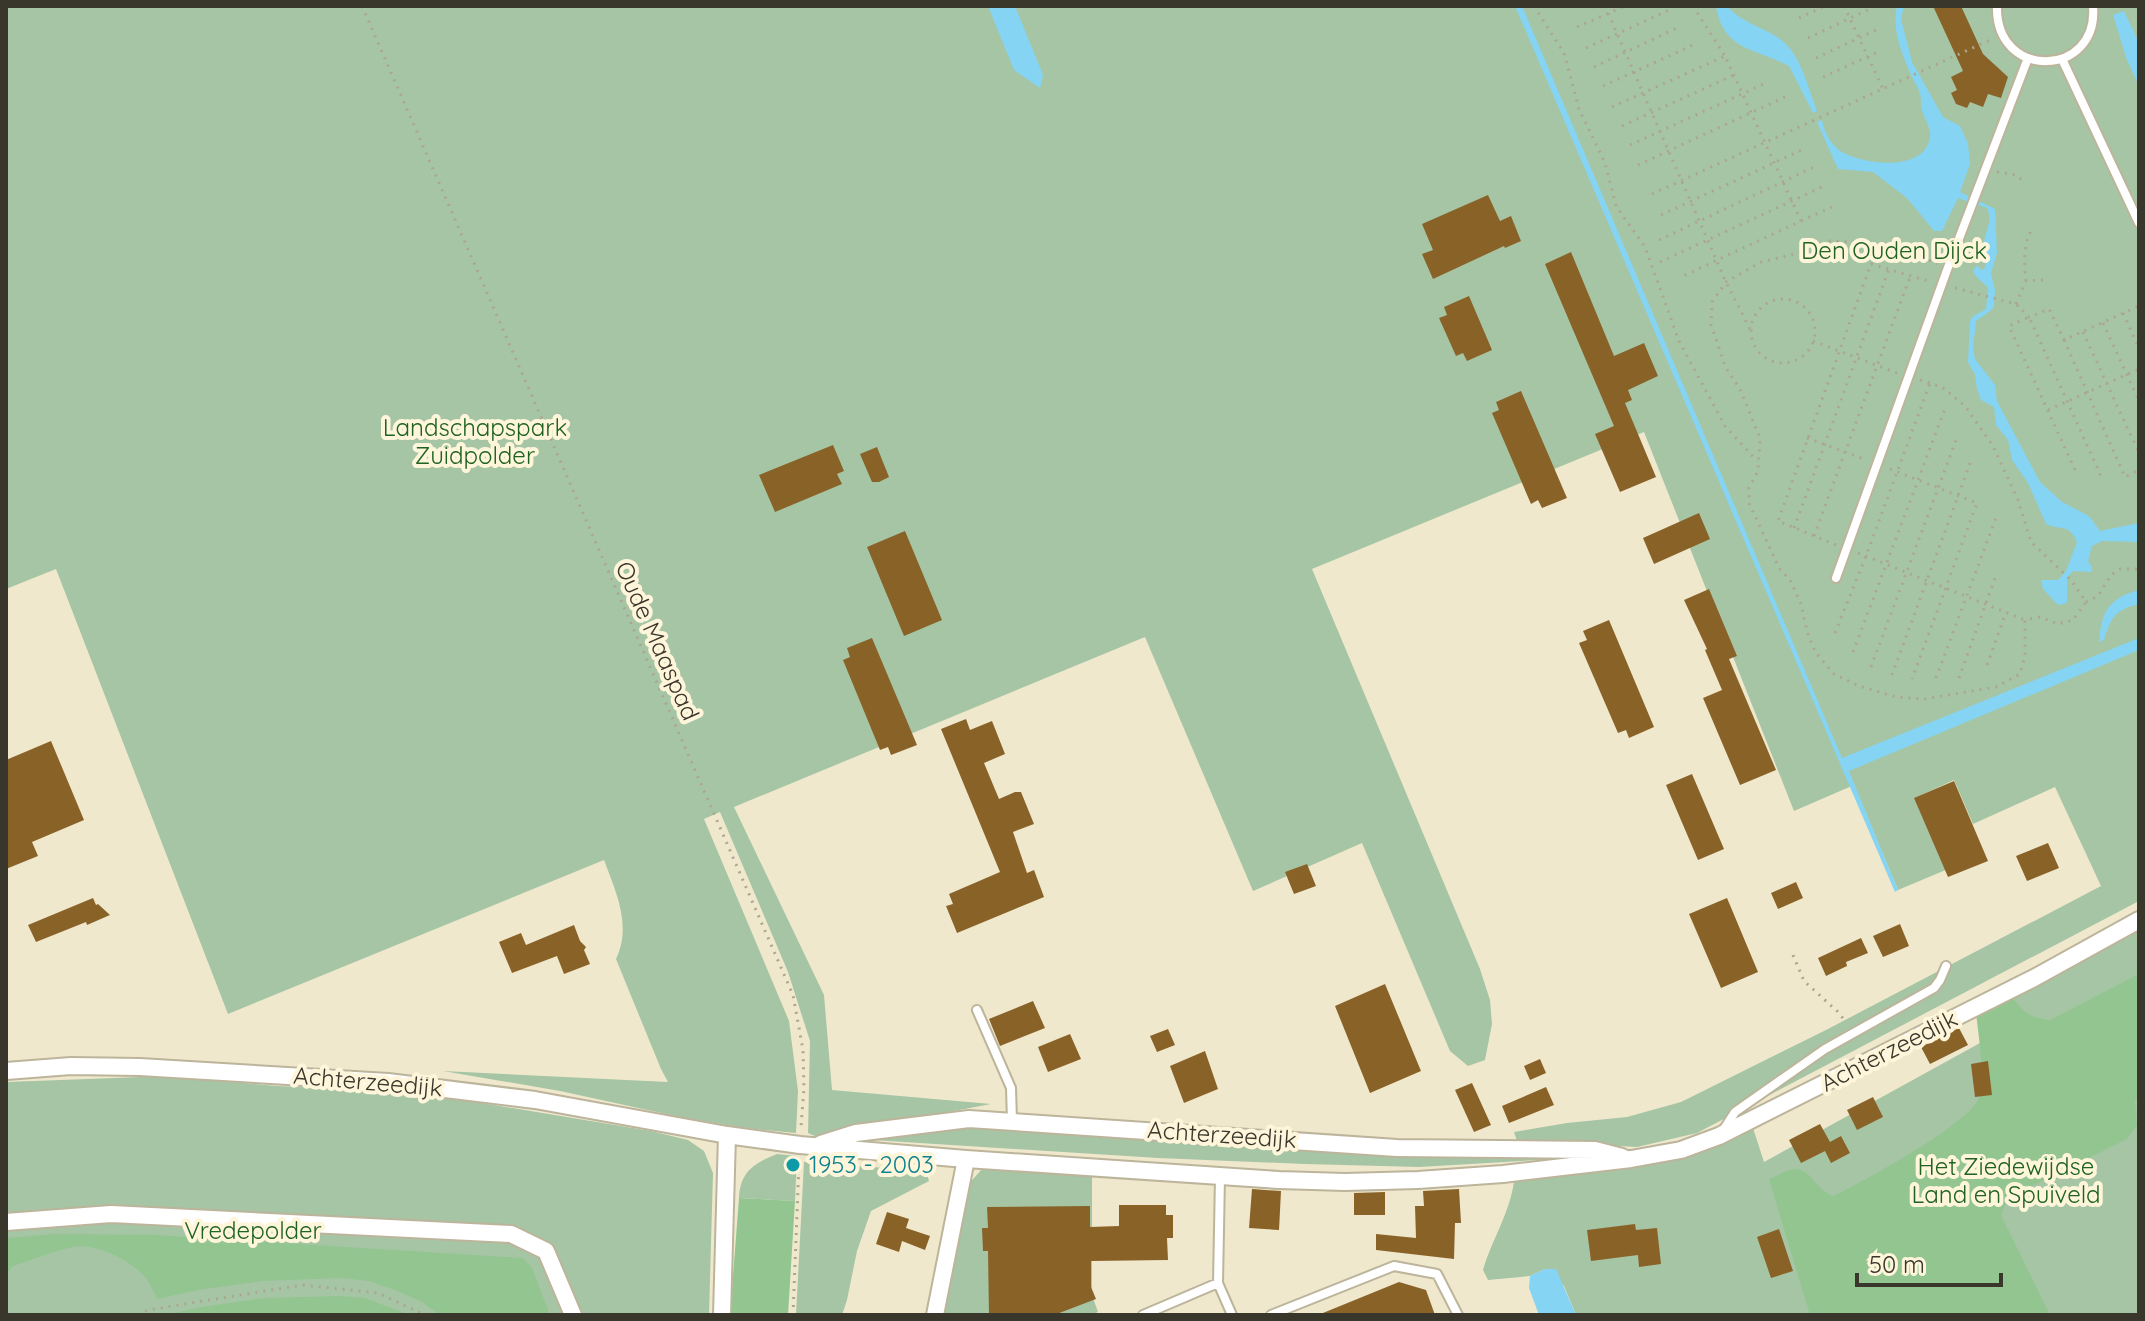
<svg xmlns="http://www.w3.org/2000/svg" width="2145" height="1321" viewBox="0 0 2145 1321" font-family="Quicksand,sans-serif">
<style>
.green{fill:#a6c5a5}
.forest{fill:#93c591}
.water{fill:#85d4f4}
.building{fill:#896228}
.lines{fill:none;stroke-linecap:round;stroke-linejoin:round}
.service-casing{stroke:#bcb49b;stroke-width:12}
.minor-casing{stroke:#bcb49b;stroke-width:20}
.path{stroke:#aca691;stroke-width:3;stroke-dasharray:2 6;stroke-linecap:butt}
.service{stroke:#fff;stroke-width:8}
.minor{stroke:#fff;stroke-width:16}
.culture-dot{fill:#0f9aa8;stroke:#fef5da;stroke-width:3}
.labels{text-anchor:middle;stroke-width:8;stroke-linejoin:round;paint-order:stroke}
.park-label{font-size:24px;fill:#1f6322;stroke:#fef5da}
.street-label{font-size:24px;fill:#39362c;stroke:#fef5da}
.culture-label{font-size:24px;fill:#0d838f;stroke:#fef5da;text-anchor:start}
</style>
<rect width="100%" height="100%" fill="#f0e8cd"/>
<path class="green" d="M6,6H2139V901L1697,1133L1637,1147L1517,1141L1514,1132L1567,1123L1627,1117L1681,1102L1826,1030L2101,886L2055,787L1973,824L1954,780L1917,797L1948,869L1898,890L1854,785L1794,811L1644,432L1312,569L1480,969L1490,1000L1492,1024L1485,1060L1468,1066L1450,1051L1362,843L1253,891L1145,637L734,807L824,995L832,1090L991,1104L817,1137L808,1133L810,1041L788,972L720,812L704,819L789,1021L798,1091L796,1133L743,1128L675,1116L560,1091L443,1071L668,1082L661,1069L616,959C632,926 616,892 604,860L228,1014L56,569L6,589Z
M2139,924V1315H1576L1564,1286L1545,1269L1530,1276L1488,1280L1483,1270C1492,1239 1510,1213 1514,1181L1626,1167L1687,1156L1712,1149L1753,1128L1764,1162L2029,1016L2022,1011L2011,993Z
M168,1076L277,1086L375,1090L464,1100L651,1131L688,1140L704,1151L713,1173L709,1315H6V1082Z
M956,1127L1520,1151L1571,1158L1419,1167L1305,1164L1158,1158L857,1139Z
M777,1154L797,1156L795,1201L739,1198C740,1172 754,1163 777,1154Z
M804,1162L926,1171L929,1181L871,1211L857,1251L847,1300L842,1315H796Z
M983,1168L1084,1174L1092,1177V1295L1098,1312L1091,1315H943L964,1189Z"/>
<path class="forest" d="M2139,974V1097L2135,1100L2137,1125L2127,1139L2026,1189L2005,1205L2001,1215L2050,1315H1810L1769,1179C1777,1176 1787,1170 1795,1169C1810,1168 1817,1191 1833,1196C1860,1184 1971,1122 1979,1098C1986,1079 1978,1034 1976,1012L2011,993C2023,1013 2027,1017 2050,1020Z
M739,1198L795,1201L788,1315H730Z
M56,1234L155,1235L523,1258L532,1268L550,1315H440L422,1302L395,1290L369,1281L341,1278L263,1281L198,1290L157,1299C153,1290 149,1280 141,1273C125,1258 95,1243 73,1247C53,1251 32,1260 13,1266L6,1274V1238Z
M340,1296L365,1298L410,1315H166L201,1307L265,1298Z"/>
<path class="water" d="M988,6H1015L1043,75L1040,88L1014,70Z
M1515,6H1522L1842,758L2139,638V650L1849,771L1898,890L1895,892Z
M1716,6H1727C1740,22 1763,27 1780,39C1801,54 1808,88 1817,111L1813,113L1789,66C1755,48 1723,51 1716,6Z
M1897,6H1904L1901,19L1912,62L1943,117L1960,126L1968,144L1970,164L1960,192L1995,209L1997,253L1991,273L1995,290L1994,306L1990,311L1976,321L1973,348L1975,359L1995,385L1997,401L2040,482L2062,502L2089,516L2100,531L2139,523V542L2102,541L2092,546L2088,561L2092,567L2091,572L2073,571L2067,578V603L2058,605L2043,589L2041,580H2058L2066,571L2077,542C2069,523 2061,531 2046,524L2028,483L2012,460L2008,440L1996,425L1994,407L1981,400L1977,389L1975,375L1968,362L1970,322L1972,317L1986,309L1988,288C1983,281 1976,279 1973,271L1977,265L1981,270L1984,269C1989,258 1982,253 1984,242C1986,229 1993,221 1987,208L1958,198L1942,231H1934L1907,198L1873,172L1838,169L1817,122L1822,120C1824,132 1830,143 1840,151C1862,165 1927,173 1930,136C1931,128 1925,120 1923,113C1920,106 1922,101 1920,94C1919,89 1915,83 1912,77C1903,56 1891,30 1897,6Z
M2124,11L2139,43V86L2127,60L2113,15Z
M2139,590V604C2115,610 2111,617 2104,640L2099,642C2102,612 2107,599 2139,590Z
M1545,1269H1556L1576,1315H1539L1529,1288L1530,1276Z"/>
<path class="building" d="M1933,6H1961L1983,54L2008,77L2001,98L1988,94L1983,107L1970,102L1967,108L1956,104L1951,93L1957,90L1951,77L1963,71Z
M1488,195L1500,221L1511,216L1521,241L1505,248L1504,246L1433,279L1422,254L1433,250L1422,224Z
M1571,252L1614,356L1644,343L1658,376L1628,390L1632,400L1625,403L1656,477L1620,492L1595,434L1614,426L1545,264Z
M1469,296L1492,350L1467,361L1463,353L1456,356L1439,318L1447,315L1444,307Z
M1521,391L1567,498L1542,508L1538,500L1531,504L1492,413L1499,410L1496,402Z
M833,445L844,471L837,474L842,484L775,512L759,475Z
M877,447L889,477L879,482H872L860,454Z
M1699,513L1710,539L1654,564L1643,538Z
M905,531L942,620L904,636L867,547Z
M1709,589L1737,656L1729,659L1776,770L1740,785L1703,698L1722,690L1705,650L1707,649L1684,600Z
M1609,620L1654,727L1629,738L1626,730L1618,733L1579,643L1587,640L1583,631Z
M872,638L917,745L891,755L888,747L880,750L843,660L850,657L847,648Z
M966,719L970,730L992,721L1005,754L984,763L999,799L1015,792H1021L1034,824L1013,832L1027,873L1034,870L1044,897L957,933L946,906L953,904L949,894L1000,872L941,729Z
M51,741L84,820L32,842L38,856L6,869V760Z
M1692,774L1724,849L1698,860L1666,785Z
M1954,781L1988,861L1948,877L1914,798Z
M2048,843L2059,868L2027,881L2016,856Z
M1307,864L1316,886L1294,894L1285,872Z
M1796,882L1803,898L1778,909L1771,893Z
M93,898L96,905L98,904L110,915L87,925L86,922L36,942L28,925Z
M1727,898L1758,972L1721,988L1689,914Z
M1900,924L1909,946L1883,957L1873,936Z
M574,925L580,941L586,947L584,950L590,964L564,974L557,956L512,973L499,942L521,933L526,945Z
M1861,938L1868,953L1846,962L1847,966L1826,976L1818,958Z
M1385,984L1421,1071L1370,1093L1335,1006Z
M1033,1001L1045,1028L1000,1046L989,1019Z
M1959,1028L1968,1045L1930,1064L1921,1047Z
M1168,1029L1175,1045L1157,1052L1150,1036Z
M1070,1034L1081,1059L1048,1072L1038,1047Z
M1205,1051L1218,1089L1184,1103L1170,1066Z
M1540,1059L1546,1073L1530,1080L1524,1066Z
M1988,1061L1992,1095L1975,1097L1971,1064Z
M1472,1083L1491,1125L1474,1132L1455,1090Z
M1546,1087L1554,1105L1509,1123L1502,1106Z
M1873,1097L1883,1117L1857,1130L1847,1110Z
M1820,1124L1830,1142L1841,1136L1850,1153L1831,1163L1825,1151L1801,1163L1789,1140Z
M1252,1189L1281,1191L1279,1230L1249,1228Z
M1459,1189L1461,1223H1455L1454,1259L1376,1250V1234L1416,1238L1415,1206H1424L1423,1191Z
M1385,1192V1215H1354V1193Z
M1119,1205H1166V1215H1173V1238H1167L1168,1260L1091,1261V1287L1096,1299L1054,1315H989L988,1251H983L982,1228H988L987,1207L1090,1206V1227L1119,1226Z
M887,1212L909,1219L906,1228L930,1236L925,1250L902,1241L899,1252L876,1244Z
M1635,1224L1636,1230L1657,1228L1661,1264L1639,1267L1638,1255L1591,1261L1587,1230Z
M1779,1229L1793,1271L1771,1278L1757,1237Z
M1399,1282L1426,1290L1435,1315H1318Z"/>
<g class="lines">
<defs>
<path id="service" d="M1997,6C1995,81 2099,78 2093,6
M2062,59L2139,223
M1836,578L1947,270L2028,58
M977,1010L1011,1088L1012,1121
M1724,1129L1735,1112L1825,1049L1934,988L1940,980L1946,966
M1220,1177L1218,1283L1232,1315
M1143,1315L1218,1283
M1271,1315L1394,1266L1437,1274L1458,1315"/>
<path id="minor" d="M6,1071L71,1066L140,1067L388,1082L535,1100L727,1135L800,1145L966,1159L1279,1180L1345,1182L1418,1180L1503,1174L1631,1159L1681,1150L1719,1136L2034,978L2139,920
M821,1144L856,1133L969,1119L1397,1148L1595,1150L1622,1157
M6,1222L111,1214L511,1234L546,1251L573,1315
M722,1315L727,1135
M935,1315L966,1159"/>
</defs>
<use href="#service" class="service-casing"/>
<use href="#minor" class="minor-casing"/>
<path class="path" d="M362,6L793,995L803,1050L804,1088L801,1127
M1534,6L1564,53L1579,109L1605,163L1616,206L1645,247L1679,341L1725,426L1757,461
M1605,6L1726,282L1751,331
M1693,6L1725,56
M1844,6L1883,89
M1799,18L1825,6
M1577,27L1625,6
M1808,38L1876,6
M1586,48L1669,10
M1816,58L1876,30
M1594,67L1677,28
M1823,77L1880,51
M1603,86L1693,45
M1612,107L1725,56L1801,221L1681,277
M1622,126L1734,75
M1630,145L1768,82
M1638,165L1787,96
M1997,172L2016,175L2024,182
M1652,194L1990,40
M1661,215L1806,148
M1801,221L1832,207
M1659,240L1814,167
M1660,262L1822,187
M2026,281C2024,265 2023,244 2032,229
M1955,288L2016,304L2029,317L2049,309L2064,340L2139,306
M1751 331a32 32 0 1 1 64 0a32 32 0 1 1-64 0Z
M2016,304L2026,281L2043,280
M2123,313L2139,348
M2103,323L2139,401
M2083,332L2139,453
M2064,340L2125,477L2139,470
M1813,341L1897,373
M1920,380L1942,387L1965,406L1993,446L2018,500L2031,542L2071,580L2086,602L2073,620L2058,624L2040,617L2025,620V656L2020,674L1996,687L1925,699L1896,697L1859,686L1834,674L1816,653L1808,635L1801,604L1790,580L1779,568L1749,503V488L1758,471L1760,438L1740,389L1726,368L1711,325L1712,302L1726,282L1761,262L1799,253L1828,241L1857,242L1889,254H1917L1937,264
M2048,410L2139,369
M1807,438L1864,459
M1890,469L1977,503L1912,679
M2075,470L2009,326L2029,317L2101,476
M1794,528L1889,269
M1814,536L1910,277
M1836,545L1778,521L1871,264L1928,281
M1858,553L2025,620
M2086,602L2098,596L2111,575L2120,569H2139
M1835,633L1866,556L1930,383
M1853,652L1946,406
M1987,665L2006,612
M1871,667L1958,435
M1892,675L1972,458
M1936,678L1997,515
M1959,678L1995,578
M1793,955L1804,981L1837,1011L1846,1022
M138,1315L148,1310L302,1285L378,1293L425,1315
M793,1315L799,1163"/>
<use href="#service" class="service"/>
<use href="#minor" class="minor"/>
</g>
<circle class="culture-dot" cx="793" cy="1165" r="8"/>
<g class="labels">
<g class="park-label">
<text x="1894" y="259">Den Ouden Dijck</text>
<text x="475" y="436">Landschapspark<tspan x="475" dy="28">Zuidpolder</tspan></text>
<text x="2006" y="1175">Het Ziedewijdse<tspan x="2006" dy="28">Land en Spuiveld</tspan></text>
<text x="253" y="1239">Vredepolder</text>
</g>
<g class="street-label">
<text transform="translate(657 641) rotate(66)" y="8">Oude Maaspad</text>
<text transform="translate(1889 1051) rotate(-27)" y="8">Achterzeedijk</text>
<text transform="translate(368 1082) rotate(5)" y="8">Achterzeedijk</text>
<text transform="translate(1222 1135) rotate(4)" y="8">Achterzeedijk</text>
</g>
<g class="culture-label">
<text x="809" y="1173">1953 - 2003</text>
</g>
</g>
<rect width="2145" height="1321" fill="none" stroke="#39362c" stroke-width="16"/>
<path d="M1857 1273v12h144v-12" fill="none" stroke="#39362c" stroke-width="4"/>
<text x="1869" y="1273" font-size="24" fill="#39362c" stroke="#fef5da" stroke-width="6" paint-order="stroke">50 m</text>
</svg>
